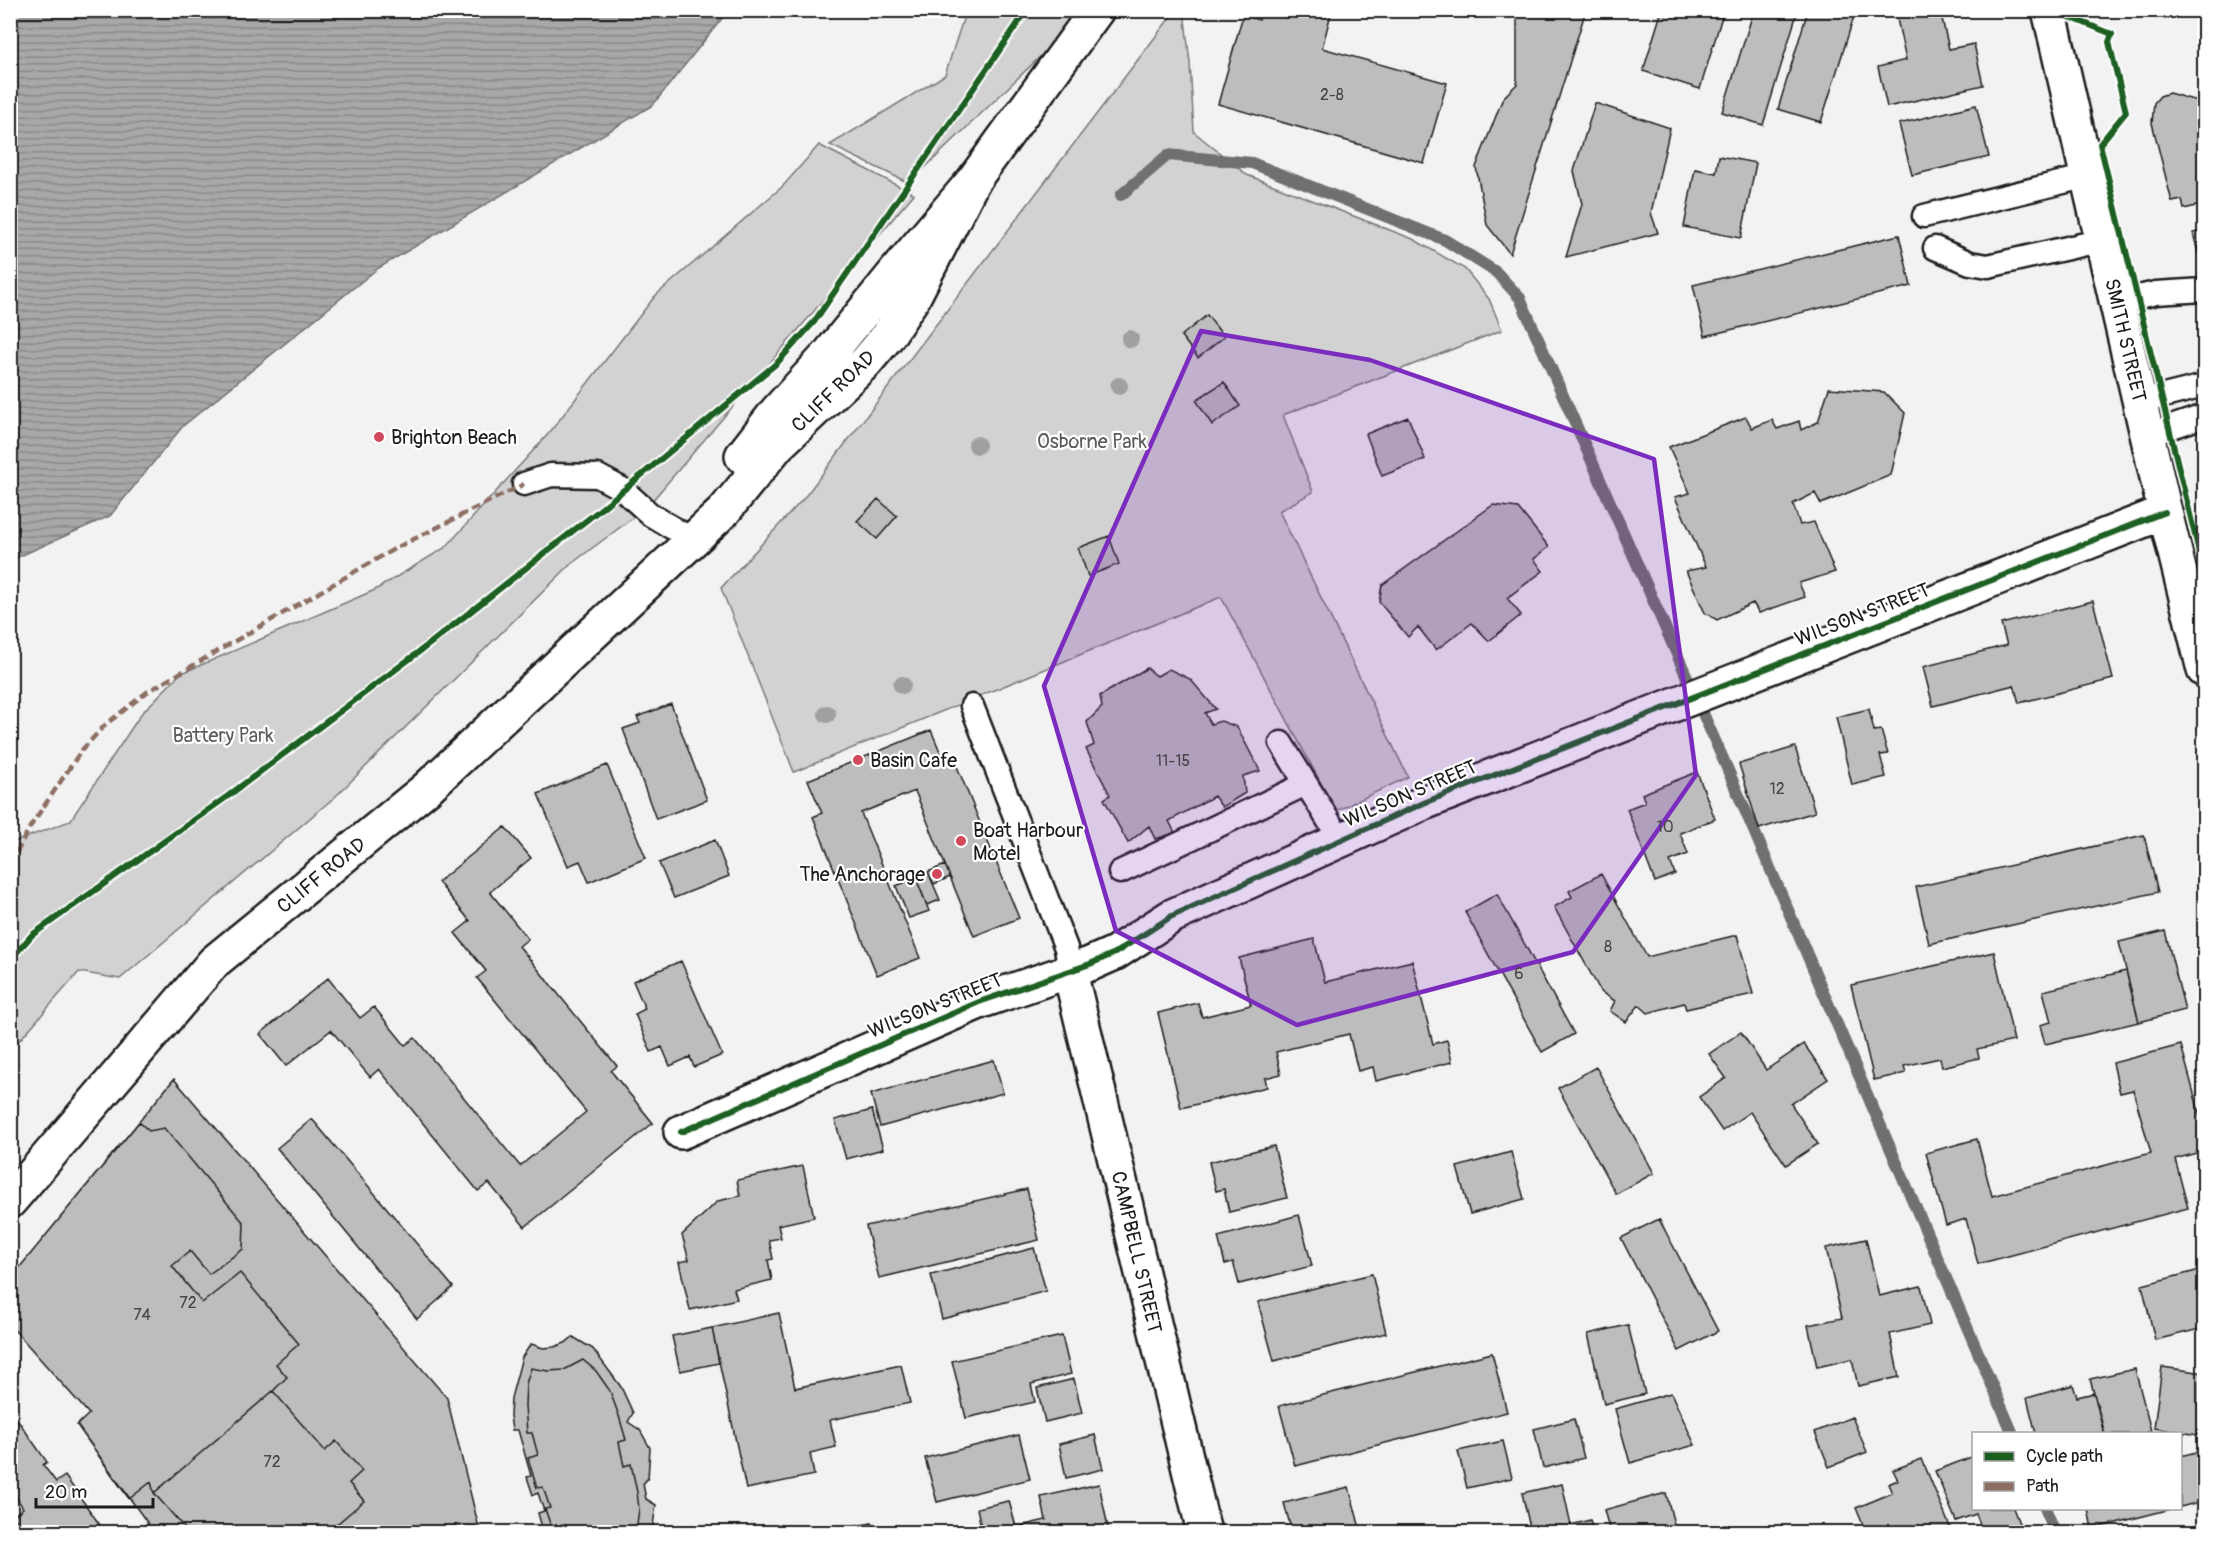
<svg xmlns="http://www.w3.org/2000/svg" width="2215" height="1543" viewBox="0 0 2215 1543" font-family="Pangolin,sans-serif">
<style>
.green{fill:#d2d2d2;stroke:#777;stroke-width:1.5}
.water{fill:url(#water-rules);stroke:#707070;stroke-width:1.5}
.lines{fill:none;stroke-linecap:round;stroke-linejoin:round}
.stream{stroke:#707070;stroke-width:12}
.building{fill:#bdbdbd;stroke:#1c1c1c;stroke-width:1.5}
.lane-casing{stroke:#1c1c1c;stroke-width:27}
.street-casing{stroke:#1c1c1c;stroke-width:38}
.secondary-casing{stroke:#1c1c1c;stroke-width:38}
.lane{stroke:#fff;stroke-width:22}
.street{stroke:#fff;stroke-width:33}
.secondary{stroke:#fff;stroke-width:33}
.quiet{stroke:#8d6e63;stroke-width:4.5;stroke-dasharray:9 4.5;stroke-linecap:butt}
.cycleway-casing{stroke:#fff;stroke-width:10}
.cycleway{stroke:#1b5e20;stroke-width:6}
.tree{fill:#a0a0a0}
.marked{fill:#7b2cbf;fill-opacity:0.2;stroke:#7b2cbf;stroke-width:4.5;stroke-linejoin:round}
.poi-dot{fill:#d1495b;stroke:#fff;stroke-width:2}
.labels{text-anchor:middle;stroke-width:4.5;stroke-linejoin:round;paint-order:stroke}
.number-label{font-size:16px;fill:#444}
.street-label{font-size:20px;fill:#1c1c1c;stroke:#fff}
.poi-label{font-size:20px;fill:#1c1c1c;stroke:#fff;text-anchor:start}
.park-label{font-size:20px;fill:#5c5c5c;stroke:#fff}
</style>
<defs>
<pattern id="water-rules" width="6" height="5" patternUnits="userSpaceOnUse" patternTransform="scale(1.5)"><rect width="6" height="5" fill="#a8a8a8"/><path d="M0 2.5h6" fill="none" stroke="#888"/></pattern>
</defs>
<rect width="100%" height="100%" fill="#f2f2f2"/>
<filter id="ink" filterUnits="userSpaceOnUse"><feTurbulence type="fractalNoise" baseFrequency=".0167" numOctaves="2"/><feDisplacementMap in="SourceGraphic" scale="12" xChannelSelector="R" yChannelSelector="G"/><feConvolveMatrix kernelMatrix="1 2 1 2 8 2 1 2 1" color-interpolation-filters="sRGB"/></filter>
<g filter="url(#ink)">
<path class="green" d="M966,10L1076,11L1048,49L909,183L830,145L945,75Z
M1175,11H1184L1190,63L1194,132L1247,175L1413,239L1465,269L1489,299L1502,330L1283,415L1313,492L1279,511L1408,777L1336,811L1221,597L794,772L721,588L804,498Z
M819,145L914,194L646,508L571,564L336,796L120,979L79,972L11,1050V843L70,821L141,714L180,674L375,590L446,547L550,432L655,296L783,186Z"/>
<path class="water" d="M11,10H728V11L653,105L377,269L183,426L110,516L11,560Z"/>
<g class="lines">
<path class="stream" d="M1121,195L1168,155L1252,163L1445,240L1496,272L1520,298L1727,768L2013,1434
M2045,1508L2055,1532"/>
</g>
<path class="building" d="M1262,10H1332L1322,48L1447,83L1424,163L1218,104L1243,15L1259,20Z
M1517,10H1586L1510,254L1487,225L1476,167L1503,98L1517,84Z
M1662,10H1724L1700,89L1643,71Z
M1754,10H1798L1763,125L1722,112Z
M1808,10H1856L1821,122L1778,109Z
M1910,10H1940L1949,49L1974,44L1983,85L1887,107L1878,67L1906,60L1896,14Z
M2169,93L2204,103V204L2184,209L2182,200L2172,202L2152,123L2154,103L2160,96Z
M1595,103L1670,128L1651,213L1658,233L1566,257L1582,204L1574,171Z
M1976,105L1989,157L1912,175L1899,124Z
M1719,156L1756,163L1741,238L1684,227L1695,169L1716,173Z
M2204,231V275L2193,233Z
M1899,235L1911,286L1705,336L1693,285Z
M1207,315L1224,337L1198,358L1181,336Z
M1224,382L1240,406L1212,425L1196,400Z
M1829,388L1884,392L1905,413L1891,475L1821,504L1815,493L1793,504L1800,525L1814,522L1835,572L1799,583L1805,597L1759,613L1753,603L1717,620L1705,613L1686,571L1706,567L1675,497L1690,493L1669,447L1746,417L1752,428L1772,420L1777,429L1799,421L1801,430L1818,422Z
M1408,417L1425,459L1382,476L1366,434Z
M878,499L897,516L877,539L857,521Z
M1493,505L1518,508L1549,547L1534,559L1543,571L1507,598L1521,615L1489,641L1472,623L1436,650L1418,627L1408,637L1379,602L1382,585Z
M1109,536L1119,564L1088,576L1078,548Z
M2093,601L2113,679L2019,703L2014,685L1933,706L1923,667L2007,645L2001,624Z
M1147,668L1157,676L1169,669L1190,679L1216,709L1205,713L1211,724L1221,721L1237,727L1260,771L1243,776L1245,793L1222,807L1214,796L1169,821L1175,833L1155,839L1149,826L1128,843L1104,799L1110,795L1086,749L1094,745L1087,722L1102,707L1100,696Z
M671,704L707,800L656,819L623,729L640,723L637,717Z
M1869,709L1874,731L1881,730L1888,754L1880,755L1886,777L1852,785L1836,717Z
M931,730L945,763L954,759L1019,918L974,936L915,791L861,813L920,958L877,975L813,817L822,813L808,780Z
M1795,747L1815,812L1759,829L1739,764Z
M607,765L646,858L589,882L580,861L568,866L538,794Z
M1697,772L1715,819L1680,833L1688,854L1670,861L1675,874L1655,882L1627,809L1645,802L1642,794Z
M505,827L531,858L490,892L528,939L519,946L617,1066L611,1071L653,1123L525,1227L489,1183L478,1191L379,1069L370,1077L331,1030L286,1066L260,1034L328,978L360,1018L374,1007L405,1045L415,1038L520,1166L586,1112L477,978L486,971L455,933L470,921L438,882Z
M2144,835L2158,892L1929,944L1916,887Z
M715,840L729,876L674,898L659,863Z
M945,865L950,877L934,884L928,872Z
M928,872L940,900L927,905L916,878Z
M1601,874L1647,957L1737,935L1753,994L1686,1009L1684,1003L1648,1013L1639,1005L1626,1022L1610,1011L1615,1001L1601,992L1554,907L1572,897L1569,891Z
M916,878L929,911L909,918L896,886Z
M1497,894L1574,1034L1542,1052L1465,912Z
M2165,931L2185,1010L2139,1022L2119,942Z
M1314,939L1325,982L1412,961L1433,1044L1447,1040L1452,1062L1376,1081L1373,1067L1358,1071L1349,1034L1276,1052L1281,1074L1265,1078L1267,1087L1181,1108L1158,1013L1198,1003L1202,1017L1251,1005L1239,958Z
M1994,952L2014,1041L1977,1049L1979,1058L1942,1067L1940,1058L1904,1066L1906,1073L1874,1080L1851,985Z
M681,961L722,1055L694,1067L690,1057L670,1066L662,1047L651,1052L635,1014L645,1009L633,981Z
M2126,971L2139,1022L2045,1044L2040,1025L2051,1022L2043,991Z
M1741,1032L1766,1070L1804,1044L1828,1079L1791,1104L1818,1144L1786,1165L1750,1112L1722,1131L1699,1097L1726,1078L1709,1054Z
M2181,1045L2204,1131V1151L2175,1159L2188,1208L1978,1264L1966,1219L1946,1225L1926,1153L1977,1139L1992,1196L2151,1153L2133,1090L2120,1093L2113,1063Z
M994,1060L1003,1093L880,1127L871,1094Z
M1596,1067L1654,1173L1616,1194L1558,1088Z
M174,1079L447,1398L480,1532H154L77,1425L89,1414L10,1325V1279Z
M872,1110L883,1149L846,1159L835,1120Z
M312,1119L453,1287L417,1319L277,1148Z
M139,1122L149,1131L164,1128L244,1223L243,1249L209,1274L190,1251L172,1266L202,1303L240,1273L299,1344L276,1364L287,1377L273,1391L154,1493L151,1482L129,1499L77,1425L89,1414L10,1325V1279Z
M1274,1146L1287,1198L1229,1212L1224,1189L1216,1191L1209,1162Z
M1511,1152L1524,1199L1470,1214L1457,1167Z
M803,1166L814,1217L778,1225L781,1238L769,1240L773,1259L768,1260L772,1280L734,1289L737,1299L690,1310L679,1262L689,1260L682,1235L718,1201L740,1196L737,1180Z
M1027,1189L1039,1240L879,1278L866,1226Z
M1299,1215L1312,1266L1239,1284L1233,1262L1225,1264L1218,1237Z
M1659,1219L1718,1331L1679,1351L1621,1238Z
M1866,1239L1879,1296L1921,1286L1930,1325L1890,1334L1899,1377L1858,1386L1852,1359L1817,1367L1808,1325L1842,1318L1826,1248Z
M1034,1248L1046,1291L942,1319L931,1275Z
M2204,1269V1328L2155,1340L2142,1285Z
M1372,1274L1386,1333L1274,1361L1258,1302Z
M779,1313L795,1388L901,1365L910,1403L830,1420L836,1447L810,1453L814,1475L746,1489L712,1328Z
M1628,1325L1645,1394L1604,1404L1588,1334Z
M712,1328L719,1363L680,1371L672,1336Z
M1062,1336L1071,1374L1031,1384L1035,1402L966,1418L952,1361Z
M573,1337L593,1349L621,1387L633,1413L628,1422L640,1430L650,1448L648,1478L643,1484L646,1499L656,1505L652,1532H545L541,1524L538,1513L544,1511L538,1493L533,1495L527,1477L531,1476L518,1430H512L510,1416L511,1398L522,1357L531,1344L543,1348L554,1347L565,1343Z
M1492,1353L1507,1412L1295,1466L1279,1406Z
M583,1360L596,1371L610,1391L619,1416L626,1440L619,1442L624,1466L631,1464L637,1492L639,1509L636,1532H553L545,1509L550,1508L543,1487L537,1488L533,1475L528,1458L538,1455L532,1433H527L525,1405L526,1384L531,1368L548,1371L564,1370Z
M2162,1367L2204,1373V1402L2198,1435L2154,1428Z
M2135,1369L2151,1431L2143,1434H2105L2090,1379Z
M1074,1379L1082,1413L1045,1422L1037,1388Z
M2073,1385L2077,1397L2094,1393L2104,1434H2036L2027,1398Z
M273,1391L325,1451L336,1441L362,1471L349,1483L364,1501L331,1529L335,1532H188L154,1493Z
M1671,1393L1695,1445L1630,1463L1615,1409Z
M10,1409L47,1462L43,1465L56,1482L65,1476L100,1525L89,1532H25L13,1516L23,1508L17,1498L10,1503Z
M1852,1417L1867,1452L1829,1467L1815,1432Z
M1574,1419L1584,1458L1543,1468L1534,1429Z
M1019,1435L1030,1479L937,1502L925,1458Z
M1095,1435L1103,1469L1066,1478L1059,1444Z
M1503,1441L1512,1478L1467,1488L1458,1451Z
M2204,1450V1501L2180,1507V1456Z
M1974,1456V1508H2013L2022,1531L2017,1532H1983L1976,1514L1956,1521L1935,1471Z
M1922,1459L1952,1532H1866L1856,1508L1892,1493L1888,1484L1898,1480L1893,1470Z
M1099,1484L1109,1532H982L977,1508L1009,1501L1016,1527L1046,1520L1041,1497Z
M1562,1484L1571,1525L1590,1520L1593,1532H1531L1522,1493Z
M1349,1487L1361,1532H1292L1284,1503Z
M1666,1493L1676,1532H1610L1604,1510Z
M2088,1508H2175L2092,1529Z
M872,1523L874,1532H827Z"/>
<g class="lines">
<defs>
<path id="lane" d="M1924,216L2088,176
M1935,248L1970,263L1988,266L2103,240
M2117,302L2156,293L2204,290
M2140,402L2204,386
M2148,435L2204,416
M524,484L551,475L598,476L622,489L651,515L686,536
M972,706L1066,948L1070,972
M1281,743L1341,841
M1120,872L1306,784"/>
<path id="street" d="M1070,972L1204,1532
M681,1132L979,1002L1090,964L1115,953L1172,916L1426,802L2165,512"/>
<path id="secondary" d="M2049,10L2165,512L2204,670
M742,456L777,411L830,353L899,268L973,181L1097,10
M10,1201L214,962L426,789L724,511L778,445L866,362L887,337L913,298L973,181"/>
</defs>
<use href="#lane" class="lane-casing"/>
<use href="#street" class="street-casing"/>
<use href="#secondary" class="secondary-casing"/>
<use href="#lane" class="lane"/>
<use href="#street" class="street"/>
<use href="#secondary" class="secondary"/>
<path class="quiet" d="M10,865L30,827L81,751L105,725L147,692L394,549L524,484"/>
<defs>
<path id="cycleway" d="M2052,10L2112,34L2109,42L2126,112L2100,144L2204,572
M10,960L32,935L228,796L432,642L597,512L777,363L814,322L1027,10
M681,1132L979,1002L1090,964L1115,953L1172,916L1426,802L2165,512"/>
</defs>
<use href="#cycleway" class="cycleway-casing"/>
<use href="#cycleway" class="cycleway"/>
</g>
<g class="tree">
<circle cx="1130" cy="339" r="9"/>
<circle cx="1119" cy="386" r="9"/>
<circle cx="977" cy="445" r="9"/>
<circle cx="902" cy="685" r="9"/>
<circle cx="827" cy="714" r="9"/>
</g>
</g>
<path class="marked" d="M1201,331L1370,360L1654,459L1696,775L1573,952L1297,1025L1116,931L1044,686Z"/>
<g class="poi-dot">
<circle cx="379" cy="437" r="6"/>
<circle cx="858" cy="760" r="6"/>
<circle cx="961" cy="841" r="6"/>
<circle cx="937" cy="874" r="6"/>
</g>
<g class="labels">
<g class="number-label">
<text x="1332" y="100">2-8</text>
<text x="1173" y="766">11-15</text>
<text x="1777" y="794">12</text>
<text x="1665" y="832">10</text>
<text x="1608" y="952">8</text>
<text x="1519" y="979">6</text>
<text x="188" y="1308">72</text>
<text x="142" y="1320">74</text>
<text x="272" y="1467">72</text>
</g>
<g class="street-label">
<text transform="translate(2126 340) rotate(77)" y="7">SMITH STREET</text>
<text transform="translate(833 391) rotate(-44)" y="7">CLIFF ROAD</text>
<text transform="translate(1862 614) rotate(-21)" y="7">WILSON STREET</text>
<text transform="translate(1410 793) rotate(-23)" y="7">WILSON STREET</text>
<text transform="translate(321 875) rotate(-39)" y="7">CLIFF ROAD</text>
<text transform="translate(935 1005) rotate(-22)" y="7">WILSON STREET</text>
<text transform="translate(1137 1252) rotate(77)" y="7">CAMPBELL STREET</text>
</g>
<g class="poi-label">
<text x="391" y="444">Brighton Beach</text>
<text x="870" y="767">Basin Cafe</text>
<text x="973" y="837">Boat Harbour<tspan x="973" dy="23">Motel</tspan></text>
<text x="925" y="881" text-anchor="end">The Anchorage</text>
</g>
<g class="park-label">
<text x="1092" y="448">Osborne Park</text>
<text x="223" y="742">Battery Park</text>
</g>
</g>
<rect width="2215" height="1543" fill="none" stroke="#fff" stroke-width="36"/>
<rect x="18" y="18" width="2179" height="1507" fill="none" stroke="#1c1c1c" stroke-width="2" filter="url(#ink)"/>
<rect x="1972" y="1432" width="210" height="78" fill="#ffffff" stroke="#a4a4a4" stroke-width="1.5"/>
<rect x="1984" y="1452" width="30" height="9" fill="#1b5e20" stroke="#a4a4a4" stroke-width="1.5"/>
<text x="2026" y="1462" font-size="18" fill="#1c1c1c">Cycle path</text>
<rect x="1984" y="1482" width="30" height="9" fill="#8d6e63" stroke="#a4a4a4" stroke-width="1.5"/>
<text x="2026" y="1492" font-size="18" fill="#1c1c1c">Path</text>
<path d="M36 1498v9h117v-9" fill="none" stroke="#1c1c1c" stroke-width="3"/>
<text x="45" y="1498" font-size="18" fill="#1c1c1c" stroke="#ffffff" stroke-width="4.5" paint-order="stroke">20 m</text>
</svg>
